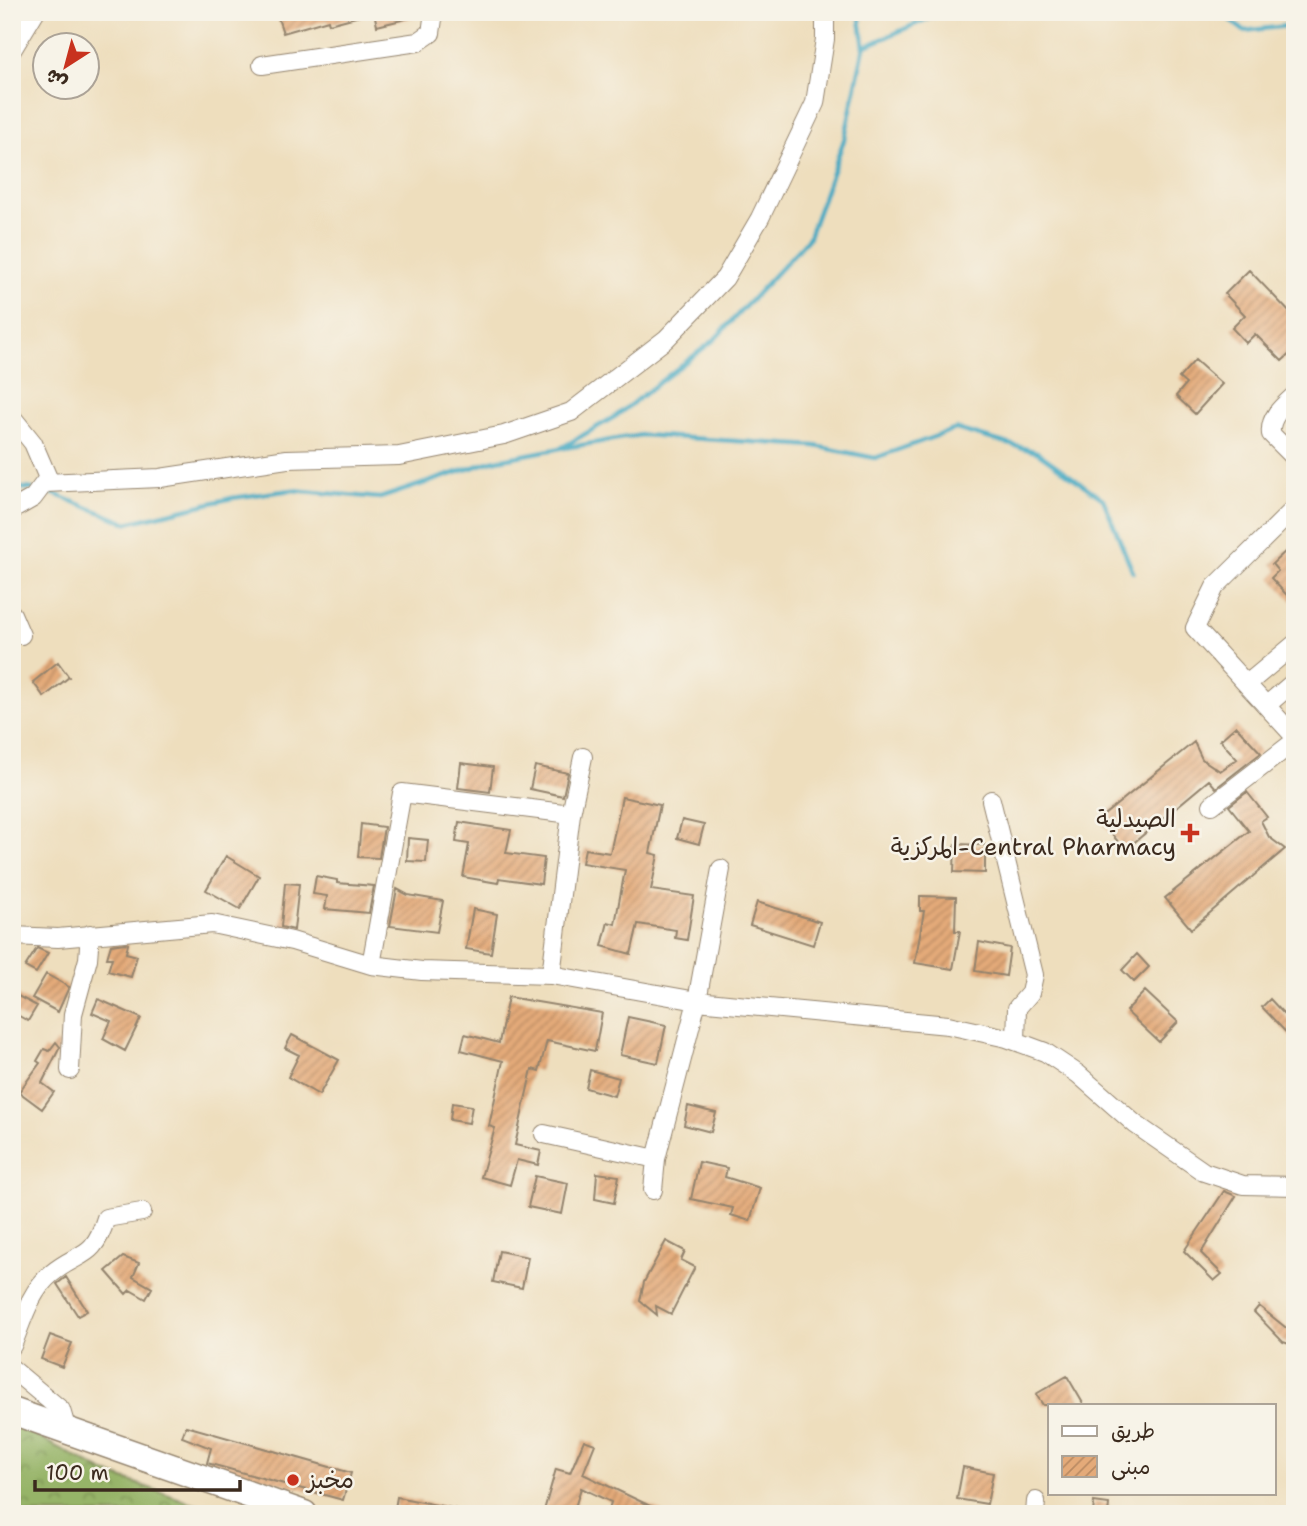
<svg xmlns="http://www.w3.org/2000/svg" width="1307" height="1526" viewBox="0 0 1307 1526" font-family="'Shantell Sans','Playpen Sans Arabic',sans-serif">
<style>
.forest{fill:url(#forest-crowns);stroke:#686f42;stroke-width:2}
.lines{fill:none;stroke-linecap:round;stroke-linejoin:round}
.stream{stroke:#42a9c2;stroke-width:4.5}
.building{fill:url(#building-hatch)}
.minor-casing{stroke:#94846e;stroke-width:20}
.highway-casing{stroke:#94846e;stroke-width:29}
.minor{stroke:#fff;stroke-width:18}
.highway{stroke:#fff;stroke-width:26}
.poi-dot{fill:#c8321e;stroke:#f7f3e8;stroke-width:2.5}
.labels{text-anchor:middle;stroke-width:5;stroke-linejoin:round;paint-order:stroke}
.poi-label{font-size:24px;fill:#3b2a1e;stroke:#f7f3e8;text-anchor:end}
</style>
<defs>
<pattern id="forest-crowns" width="20" height="18" patternUnits="userSpaceOnUse" patternTransform="scale(1.75)"><rect width="20" height="18" fill="#96b467"/><path d="M2 6a3 3 0 1 1 6 0M12 15a3 3 0 1 1 6 0" fill="none" stroke="#7c9354"/></pattern>
<pattern id="building-hatch" width="6" height="6" patternUnits="userSpaceOnUse" patternTransform="scale(1.75)"><rect width="6" height="6" fill="#e4aa79"/><path d="M-1 1l2-2M0 6l6-6M5 7l2-2" fill="none" stroke="#ba8b63"/></pattern>
</defs>
<rect width="100%" height="100%" fill="#f7f3e8"/>
<filter id="ink" filterUnits="userSpaceOnUse"><feTurbulence type="fractalNoise" baseFrequency=".0143" numOctaves="2"/><feDisplacementMap in="SourceGraphic" scale="14" xChannelSelector="R" yChannelSelector="G"/><feConvolveMatrix kernelMatrix="1 2 1 2 8 2 1 2 1" color-interpolation-filters="sRGB"/></filter>
<filter id="wash" filterUnits="userSpaceOnUse"><feTurbulence type="fractalNoise" baseFrequency=".00686" numOctaves="4" result="noise"/><feDisplacementMap in="SourceGraphic" scale="28" xChannelSelector="R" yChannelSelector="G"/><feGaussianBlur stdDeviation="1.57" result="paint"/><feColorMatrix in="noise" values="0 0 0 0 0 0 0 0 0 0 0 0 0 0 0 0 0 1.4 0 .05"/><feComposite in="paint" operator="in"/></filter>
<g filter="url(#wash)">
<rect width="100%" height="100%" fill="#eedebd"/>
<path class="forest" d="M12,1423L104,1472L223,1514H12Z"/>
<g class="lines">
<path class="stream" d="M1220,12L1244,31L1295,25
M864,47L943,12
M564,448L641,435L815,446L875,458L956,429L1037,452L1103,499L1133,572
M12,487L32,489
M44,490L127,523L232,498L292,490L380,498L492,461L561,448L616,416L714,340L808,239L845,137L864,47L859,12"/>
</g>
<g id="blocks">
<path class="building" d="M276,12H360V16L329,24L328,20L283,33Z
M374,12H417L418,16L377,26Z
M1249,270L1295,318V349L1282,361L1255,334L1246,343L1232,328L1245,315L1225,294Z
M1195,360L1222,384L1195,414L1176,396L1186,384L1179,378Z
M1287,550L1295,558V604L1271,578L1278,571L1272,564Z
M58,662L69,677L44,697L33,682Z
M1236,726L1261,753L1216,788L1209,780L1125,850L1099,819L1194,742L1202,759L1220,771L1237,759L1220,740Z
M461,763L493,767L490,792L458,788Z
M535,766L568,773L563,796L530,789Z
M1247,792L1267,817L1261,821L1269,837L1285,849L1191,929L1165,898L1249,831L1229,806Z
M622,797L660,805L650,853L658,855L651,890L694,896L687,940L675,938L676,930L638,924L631,954L602,946L608,922L615,924L625,870L582,863L585,849L610,853Z
M682,820L704,825L699,844L677,838Z
M459,822L511,830L506,853L544,858L541,884L499,878L498,883L463,877L469,844L456,842Z
M361,824L384,827L379,858L358,857Z
M408,838L428,840L426,862L407,861Z
M955,844L985,845V873L954,872Z
M226,856L259,876L240,909L206,890Z
M316,876L337,880V883L374,886L369,913L325,909L327,896L313,894Z
M285,883L299,884L294,930L281,927Z
M397,889L408,895L443,901L437,932L390,926Z
M920,896L956,897L955,931H960L953,969L915,963L924,911H920Z
M757,902L820,922L813,945L750,925Z
M473,909L497,914L491,953L466,949Z
M979,942L1010,948L1006,976L975,971Z
M125,943L128,944L126,953L137,956L131,977L108,971L112,958H107L111,945Z
M37,948L48,953L36,973L25,967Z
M1137,954L1149,967L1134,982L1122,970Z
M46,974L69,987L58,1012L32,998Z
M1145,991L1178,1022L1159,1042L1126,1011Z
M12,993L37,1006L28,1021L12,1012Z
M508,997L602,1013L595,1051L547,1041L539,1071L532,1069L515,1145L541,1151L538,1165L517,1160L510,1185L481,1177L495,1128L489,1126L503,1061L461,1050L465,1034L499,1043Z
M98,999L141,1018L125,1051L103,1039L111,1021L92,1013Z
M1270,999L1295,1026V1042L1262,1007Z
M628,1017L666,1025L658,1063L620,1055Z
M292,1035L339,1060L319,1095L288,1077L299,1055L285,1048Z
M56,1042L60,1047L42,1083L54,1092L42,1109L19,1092L40,1063L37,1061L44,1049L49,1051Z
M590,1070L619,1078L614,1096L586,1088Z
M452,1103L472,1106L469,1123L450,1120Z
M688,1106L716,1113L711,1132L684,1125Z
M699,1162L727,1168L725,1177L760,1188L750,1221L731,1215L733,1208L691,1199Z
M597,1173L619,1176L614,1203L595,1199Z
M535,1176L568,1183L562,1214L528,1207Z
M1224,1191L1236,1196L1201,1253L1222,1274L1214,1281L1184,1251Z
M666,1241L685,1251L681,1260L695,1267L671,1314L656,1306L657,1315L640,1301L644,1282Z
M499,1251L528,1257L522,1288L493,1282Z
M123,1257L139,1263L133,1277L152,1288L146,1299L130,1290L126,1294L106,1271Z
M66,1277L87,1311L78,1316L57,1284Z
M1259,1306L1295,1335V1346L1283,1342L1254,1312Z
M50,1335L72,1343L62,1367L41,1359Z
M1067,1376L1084,1405H1043L1036,1394Z
M186,1426L351,1473L343,1500L207,1463L211,1448L182,1437Z
M584,1440L595,1444L583,1474L667,1514H608L611,1502L581,1488L573,1514H543L556,1469L570,1473Z
M963,1467L993,1473L987,1504L957,1499Z
M397,1497L457,1509V1514H394Z
M1094,1502L1109,1504L1108,1514H1093Z"/>
</g>
</g>
<g filter="url(#ink)">
<use href="#blocks" fill-opacity="0" stroke="#94846e" stroke-width="2"/>
<g class="lines">
<defs>
<path id="minor" d="M12,50L35,12
M262,65L418,42L431,33L434,12
M1295,395C1283,406 1269,417 1271,434L1295,458
M12,417L33,443L48,478L33,498L12,510
M45,483L160,478L287,459L399,456L504,435L571,412L666,339L725,278L760,218L815,103L825,39V12
M1295,508L1215,587L1195,628L1295,737
M12,614L21,635
M1247,684L1295,644
M1267,705L1295,681
M991,800L1034,975L1030,993L1017,1008L1016,1041
M1212,805L1295,741
M12,936L58,938L212,924L292,941L371,965L422,971L551,975L697,1001L948,1025L1007,1038L1045,1052L1078,1074L1135,1124L1204,1172L1243,1185L1295,1186
M371,965L402,793L571,814
M551,975L571,814L583,757
M70,1070L73,1014L88,959L90,934
M544,1134L656,1159
M653,1190L656,1159L697,1001L721,869
M12,1346C22,1322 30,1291 51,1274C80,1250 93,1261 106,1218L142,1212
M12,1369L61,1410L68,1434
M1035,1514L1036,1501"/>
<path id="highway" d="M12,1411L304,1514"/>
</defs>
<use href="#minor" class="minor-casing"/>
<use href="#highway" class="highway-casing"/>
<use href="#minor" class="minor"/>
<use href="#highway" class="highway"/>
</g>
</g>
<g class="poi-dot">
<path d="M1186.5 822.5h7v7h7v7h-7v7h-7v-7h-7v-7h7z"/>
<circle cx="293" cy="1480" r="7"/>
</g>
<g class="labels">
<g class="poi-label">
<text x="1176" y="827">الصيدلية<tspan x="1176" dy="28">المركزية-Central Pharmacy</tspan></text>
<text x="307" y="1488" text-anchor="start">مخبز</text>
</g>
</g>
<rect width="1307" height="1526" fill="none" stroke="#f7f3e8" stroke-width="42"/>
<rect x="1048" y="1404" width="228" height="91" fill="#f7f3e8" stroke="#aca397" stroke-width="2"/>
<rect x="1062" y="1426" width="35" height="10" fill="#ffffff" stroke="#aca397" stroke-width="2"/>
<text x="1111" y="1438" font-size="21" fill="#3b2a1e">طريق</text>
<rect x="1062" y="1456" width="35" height="21" fill="url(#building-hatch)" stroke="#aca397" stroke-width="2"/>
<text x="1111" y="1474" font-size="21" fill="#3b2a1e">مبنى</text>
<g transform="translate(66 66) rotate(216)"><circle r="33" fill="#f7f3e8" stroke="#aca397" stroke-width="2"/>
<path d="M0-5L12 26L0 18L-12 26Z" fill="#c8321e"/>
<text y="-10" font-size="19" font-weight="bold" text-anchor="middle" fill="#3b2a1e">ش</text>
</g>
<path d="M35 1480v10h205v-10" fill="none" stroke="#3b2a1e" stroke-width="3.5"/>
<text x="46" y="1480" font-size="21" fill="#3b2a1e" stroke="#f7f3e8" stroke-width="5" paint-order="stroke">100 m</text>
</svg>
